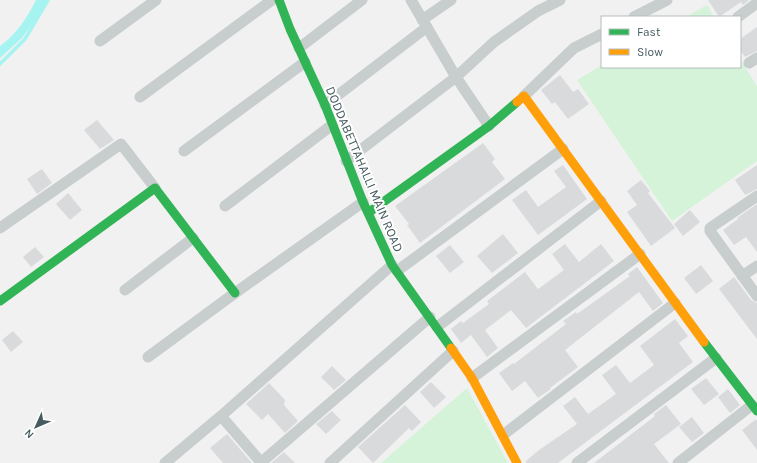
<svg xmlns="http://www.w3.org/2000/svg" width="757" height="463" viewBox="0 0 757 463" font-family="Karla,sans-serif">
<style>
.green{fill:#d4f3d8}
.water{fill:#a5f4f1}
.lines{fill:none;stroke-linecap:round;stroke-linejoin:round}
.stream{stroke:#a5f4f1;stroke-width:3.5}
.building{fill:#d9dadb}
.street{stroke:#c8cdce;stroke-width:11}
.fast{stroke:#30b455;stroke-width:9}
.slow{stroke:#ff9f0a;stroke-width:9}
.labels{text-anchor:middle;stroke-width:4;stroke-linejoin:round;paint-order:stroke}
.street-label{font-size:13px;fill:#465b60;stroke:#fff}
</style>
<rect width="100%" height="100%" fill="#f2f1f1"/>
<path class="green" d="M707,5L714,17H686Z
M740,59L757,86V161L672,221L577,80L602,65V67H740Z
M467,388L508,463H381Z"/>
<path class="water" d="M36,0H49L22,38L0,58V46C16,35 27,18 36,0Z"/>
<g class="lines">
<path class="stream" d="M0,64L25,39L48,0"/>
</g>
<path class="building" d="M708,0H749L743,5L741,2L719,17Z
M757,27V51L745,57L740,50V39Z
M560,75L573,92L578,89L589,104L568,119L555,102L552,104L541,90Z
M97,120L114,140L100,149L84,130Z
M483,143L495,159L492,162L505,179L420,243L407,225L409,224L395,206Z
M563,165L587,199L538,235L512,200L526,190L538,207L566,187L554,171Z
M757,165V189L745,195L735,180Z
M42,169L52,183L37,194L27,179Z
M641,180L650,191L648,193L675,228L651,246L627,212L637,205L627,191Z
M68,193L82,210L70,220L56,204Z
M757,204V252L746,237L734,245L723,230L738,219L737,218Z
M690,210L700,222L683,236L674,224Z
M503,234L518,253L492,273L477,256Z
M565,244L579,262L601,244L614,261L526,328L511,310L485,330L498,348L487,357L471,335L461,343L451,329L461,321L463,323L489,304L487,301L525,272L538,289L564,270L552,254Z
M450,245L464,262L450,273L436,256Z
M35,247L44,257L31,267L23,257Z
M701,265L713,281L696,294L684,278Z
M637,267L663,303L653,311L639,292L565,350L578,367L550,388L551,389L538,398L525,381L512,391L499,373L513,363L514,364L566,324L563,321L576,312L577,314L630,276L628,274Z
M734,277L751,300L757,303V339L719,289Z
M675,319L688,336L679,343L693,362L558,463H526V461L539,450L577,424L563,406L575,397L588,414L616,394L602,375L616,365L630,383L654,365L640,346Z
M13,331L23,342L11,352L2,340Z
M332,366L346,380L334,390L321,377Z
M706,378L719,394L704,405L691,389Z
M431,382L446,397L434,408L420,392Z
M269,383L285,400L284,405L298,421L285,433L268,414L262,420L246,404Z
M728,389L740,405L730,413L718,397Z
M405,405L421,422L412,431L409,428L373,463L358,447Z
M666,405L681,424L654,444L669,463H594L655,416L654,414Z
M332,411L341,420L326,434L316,424Z
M692,417L704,433L692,442L679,427Z
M755,420H757V450L742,430Z
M227,434L252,463H223L210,448Z
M284,452L295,463H271Z"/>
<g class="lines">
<path class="street" d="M411,0L456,77L489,126
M634,17L667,0
M738,17L757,3
M422,20L451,0
M100,41L156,0
M299,48L362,0
M749,63L757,58
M524,96L574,48L602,34
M140,97L272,0
M325,105L427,27
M184,151L305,62
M346,161L456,77L494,42L538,11L560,0
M757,196L710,228V231L757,296
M225,206L332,125
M0,228L121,144L155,188
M397,271L563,149
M742,276L757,266
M125,290L193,238
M437,327L601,201
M148,357L235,293L363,202
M472,378L640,254
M221,416L259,460L261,461L264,460L430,317
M503,435L675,303
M165,463L221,416L392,265
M330,463L453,351
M577,463L716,358
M678,463L752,405"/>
<path class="fast" d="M279,0L290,29L325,105L363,202L392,265L451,348
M368,213L489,126L517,102
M0,301L155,188L235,293
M704,342L757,411"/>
<path class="slow" d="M517,102L524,96L704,342
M451,348L472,378L517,463"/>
</g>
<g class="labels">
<g class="street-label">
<text transform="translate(365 169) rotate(67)" y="5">DODDABETTAHALLI MAIN ROAD</text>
</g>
</g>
<rect x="601" y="16" width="140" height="52" fill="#ffffff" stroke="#b5bdbf"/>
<rect x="609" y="29" width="20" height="6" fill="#30b455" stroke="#b5bdbf"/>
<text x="637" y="36" font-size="12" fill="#465b60">Fast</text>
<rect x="609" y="49" width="20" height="6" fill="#ff9f0a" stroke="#b5bdbf"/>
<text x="637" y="56" font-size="12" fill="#465b60">Slow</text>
<g transform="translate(36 427) rotate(225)" stroke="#ffffff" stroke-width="3" paint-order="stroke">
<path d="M0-3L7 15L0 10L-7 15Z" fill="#465b60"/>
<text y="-6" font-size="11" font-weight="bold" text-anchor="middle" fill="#465b60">N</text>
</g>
</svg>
